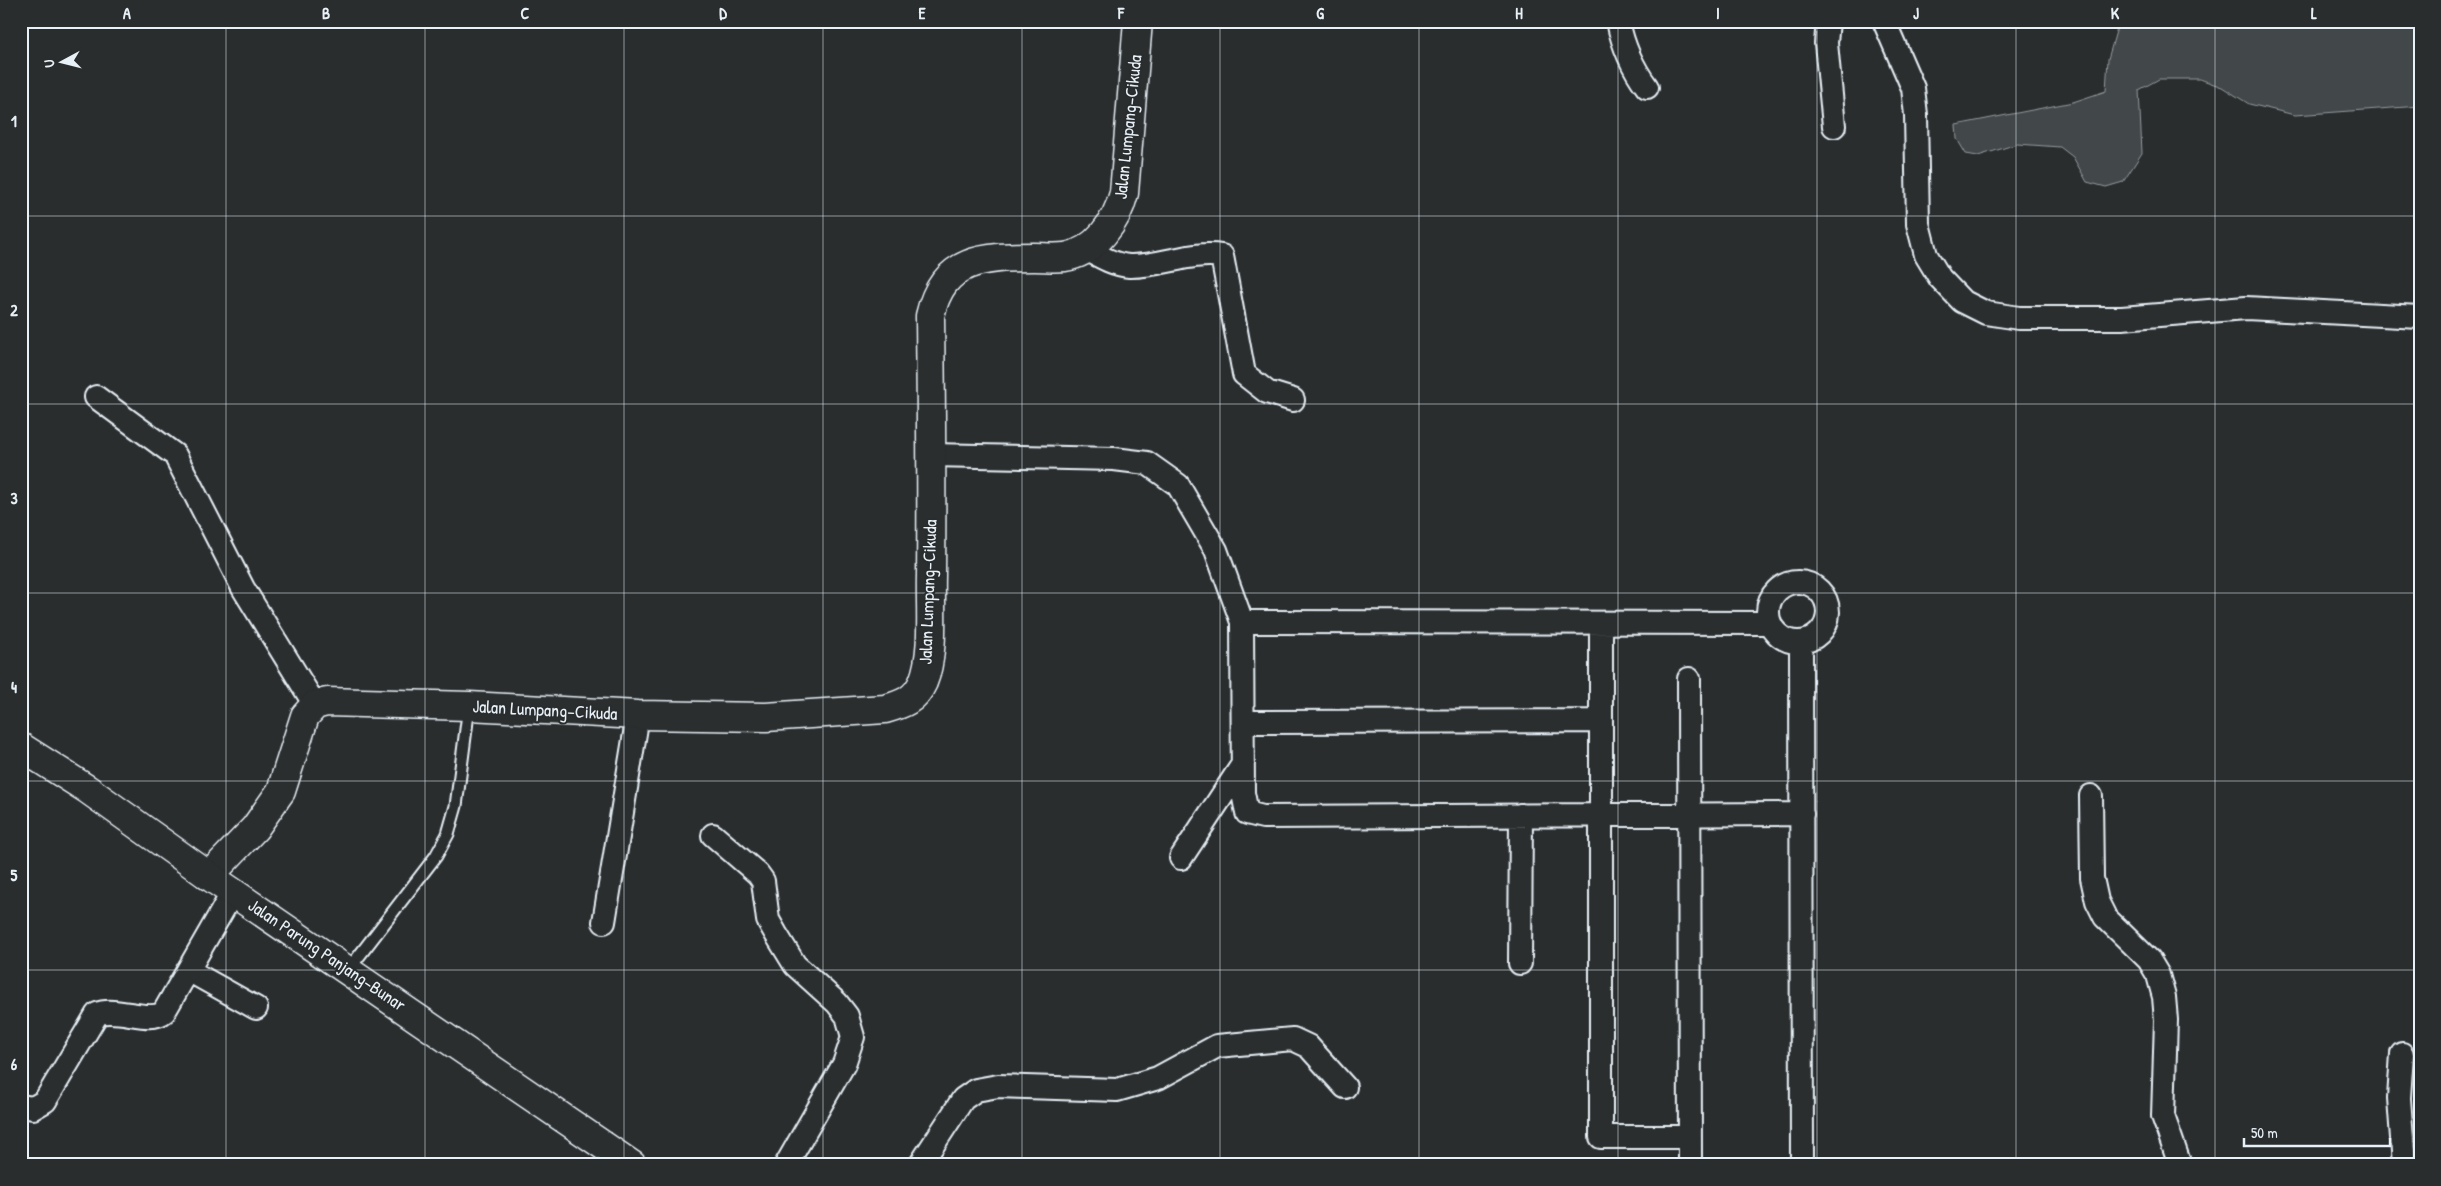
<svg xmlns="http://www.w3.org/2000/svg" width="2441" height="1186" viewBox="0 0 2441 1186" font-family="'Patrick Hand',sans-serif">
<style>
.green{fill:#424648;stroke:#959ca0}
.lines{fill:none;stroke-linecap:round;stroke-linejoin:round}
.lane-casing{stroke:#e8f1f8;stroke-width:15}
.street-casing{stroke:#e8f1f8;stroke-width:26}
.secondary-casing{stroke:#e8f1f8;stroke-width:31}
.primary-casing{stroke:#e8f1f8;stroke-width:31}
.lane{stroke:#2a2d2e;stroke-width:11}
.street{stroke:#2a2d2e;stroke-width:22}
.secondary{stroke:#2a2d2e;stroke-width:28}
.primary{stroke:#2a2d2e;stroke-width:28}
.grid{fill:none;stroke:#e8f1f8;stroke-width:1;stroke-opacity:0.55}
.labels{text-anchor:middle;stroke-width:4;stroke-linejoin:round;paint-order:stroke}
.street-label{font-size:18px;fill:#e8f1f8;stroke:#2a2d2e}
.neatline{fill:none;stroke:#e8f1f8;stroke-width:2}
.grid-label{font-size:16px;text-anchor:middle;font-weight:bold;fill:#e8f1f8}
</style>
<rect width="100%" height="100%" fill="#2a2d2e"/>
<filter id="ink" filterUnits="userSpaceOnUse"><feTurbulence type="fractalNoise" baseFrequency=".02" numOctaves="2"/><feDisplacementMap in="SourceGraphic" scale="10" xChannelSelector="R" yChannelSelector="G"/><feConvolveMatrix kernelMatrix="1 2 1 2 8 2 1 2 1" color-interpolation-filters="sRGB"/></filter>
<g filter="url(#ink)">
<path class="green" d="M2119,21H2420V106L2295,115L2249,104L2222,87L2200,79H2159L2139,90L2142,153L2123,182L2106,187L2087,182L2073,157L2060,147L2017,144L1978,156L1966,154L1957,139L1956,125L2073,102L2106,91L2108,59Z"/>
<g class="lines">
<defs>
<path id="lane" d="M349,969L436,856L448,834L456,806L469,706"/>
<path id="street" d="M1618,21C1623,46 1632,67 1647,87
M1828,21L1826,43L1834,126
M1884,21L1913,88L1916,115L1918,224L1926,255L1940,278L1962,301L1986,313L2019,318H2122L2246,308L2420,317
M1086,249C1099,256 1114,265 1129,266C1160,267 1190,251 1222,256L1244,374L1267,392L1293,400
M96,397L175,455L243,588L315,705
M932,455L1114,459L1147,463L1178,485L1216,550L1242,622L1243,793L1247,813L1263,817L1802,814
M1768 612a30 30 0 1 1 60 0a30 30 0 1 1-60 0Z
M1242,622L1770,623
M1601,624V1137H1690
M1801,643L1802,1165
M1689,679L1690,1165
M1243,722L1601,721
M2091,796L2092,878L2097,901L2105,917L2149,960L2158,975L2164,997L2166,1020L2163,1116L2180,1165
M713,835L758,874L763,881L768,920L776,934L795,965L837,1003L847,1016L853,1037L844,1064L786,1165
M1181,858L1243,764
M604,922L638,715
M1520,963L1521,815
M188,970L256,1008
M2402,1054L2399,1098L2404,1165
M21,1106L33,1108L45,1101L97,1014C117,1006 150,1024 164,1012L233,892
M920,1165L963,1099L976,1090L998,1086L1117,1090L1158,1078L1217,1046L1293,1039L1308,1046L1345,1087"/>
<path id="secondary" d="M209,876L255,828L281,791L305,716L315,705L327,702L469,706L638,715L766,717L885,709C903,704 915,700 923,682C935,653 930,607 931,576C932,489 931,403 930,316C943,258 983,257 1034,257C1044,257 1055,258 1065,257C1096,252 1117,221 1124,193L1138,21"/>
<path id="primary" d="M21,747L87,789L209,876L632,1165"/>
</defs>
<use href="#lane" class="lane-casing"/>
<use href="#street" class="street-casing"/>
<use href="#secondary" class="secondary-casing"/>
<use href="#primary" class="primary-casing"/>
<use href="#lane" class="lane"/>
<use href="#street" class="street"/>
<use href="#secondary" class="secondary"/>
<use href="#primary" class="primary"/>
</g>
</g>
<path class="grid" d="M226,21V1165M425,21V1165M624,21V1165M823,21V1165M1022,21V1165M1220,21V1165M1419,21V1165M1618,21V1165M1817,21V1165M2016,21V1165M2215,21V1165M21,216H2420M21,404H2420M21,593H2420M21,781H2420M21,970H2420"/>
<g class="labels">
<g class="street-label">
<text transform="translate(1128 127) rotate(-84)" y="6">Jalan Lumpang–Cikuda</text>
<text transform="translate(928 592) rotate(-88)" y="6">Jalan Lumpang–Cikuda</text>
<text transform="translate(545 710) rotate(3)" y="6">Jalan Lumpang–Cikuda</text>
<text transform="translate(327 955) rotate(34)" y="6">Jalan Parung Panjang–Bunar</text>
</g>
</g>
<rect width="2441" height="1186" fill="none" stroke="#2a2d2e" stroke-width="55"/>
<g transform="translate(62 62) rotate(263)" stroke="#2a2d2e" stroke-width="4" paint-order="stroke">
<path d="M0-4L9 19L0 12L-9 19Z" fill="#e8f1f8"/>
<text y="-8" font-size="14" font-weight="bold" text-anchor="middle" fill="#e8f1f8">U</text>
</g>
<path d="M2244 1138v8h146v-8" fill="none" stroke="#e8f1f8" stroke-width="2.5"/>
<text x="2251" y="1138" font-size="15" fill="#e8f1f8" stroke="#2a2d2e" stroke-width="4" paint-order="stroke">50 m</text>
<rect x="28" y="28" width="2386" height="1130" class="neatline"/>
<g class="grid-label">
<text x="127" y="19">A</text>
<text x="326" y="19">B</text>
<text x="525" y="19">C</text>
<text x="723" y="19">D</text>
<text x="922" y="19">E</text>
<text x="1121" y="19">F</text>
<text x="1320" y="19">G</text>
<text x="1519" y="19">H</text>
<text x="1718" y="19">I</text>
<text x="1916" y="19">J</text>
<text x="2115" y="19">K</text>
<text x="2314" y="19">L</text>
<text x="14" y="127">1</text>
<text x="14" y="316">2</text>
<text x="14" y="504">3</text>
<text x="14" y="693">4</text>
<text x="14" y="881">5</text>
<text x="14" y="1070">6</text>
</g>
</svg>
